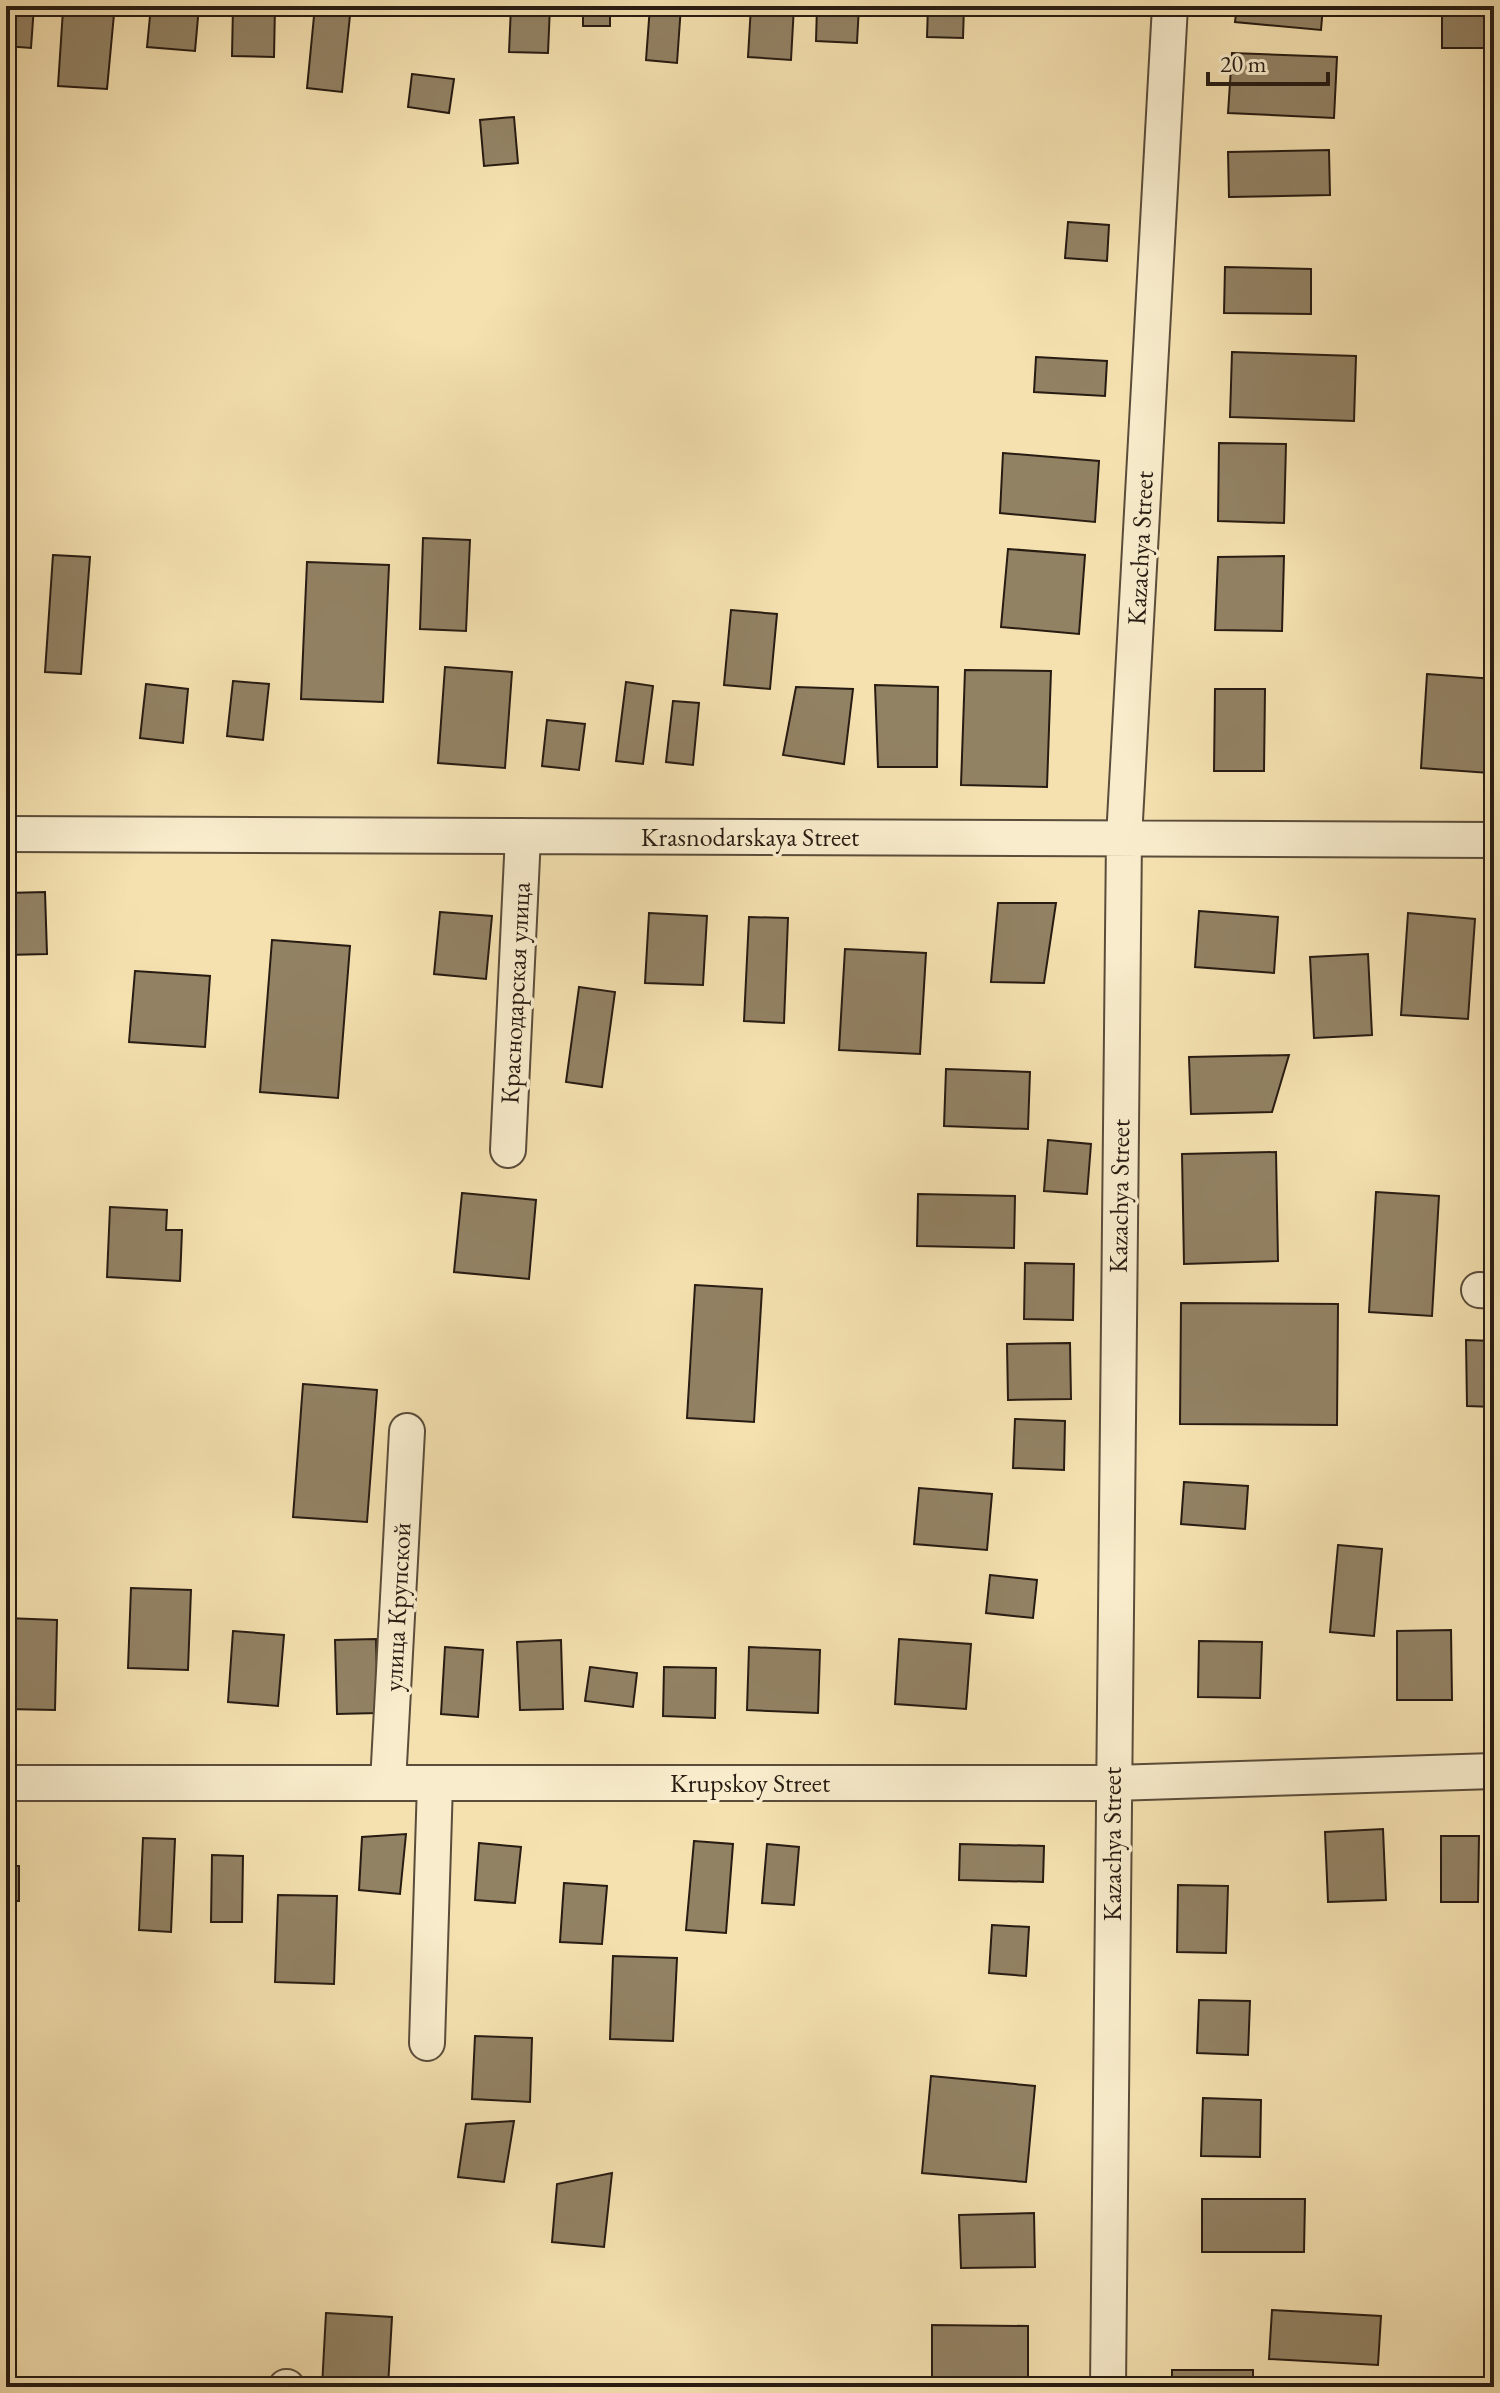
<svg xmlns="http://www.w3.org/2000/svg" width="1500" height="2393" viewBox="0 0 1500 2393" font-family="'EB Garamond',serif">
<style>
.building{fill:#928264;stroke:#271b12;stroke-width:2}
.lines{fill:none;stroke-linecap:round;stroke-linejoin:round}
.street-casing{stroke:#5a4c3a;stroke-width:38}
.street{stroke:#f8eccc;stroke-width:34}
.labels{text-anchor:middle;stroke-width:7;stroke-linejoin:round;paint-order:stroke}
.street-label{font-size:26px;fill:#271b12;stroke:#f8eccc}
</style>
<rect width="100%" height="100%" fill="#f5e1b0"/>
<filter id="stains"><feTurbulence type="fractalNoise" baseFrequency=".0025" numOctaves="4"/><feColorMatrix values="0 0 0 0 .2 0 0 0 0 .09 0 0 0 0 .02 0 0 0 .5 -.17"/></filter>
<radialGradient id="worn" r=".72"><stop offset=".6" stop-color="#630" stop-opacity="0"/><stop offset="1" stop-color="#630" stop-opacity=".3"/></radialGradient>
<path class="building" d="M6,6H34L31,48L6,46Z
M151,6H199L195,51L147,47Z
M233,6H275L274,57L232,56Z
M315,6H351L342,92L307,88Z
M511,6H550L548,53L509,52Z
M583,6H610V26H583Z
M650,6H681L677,63L646,60Z
M751,6H794L791,60L748,57Z
M817,6H859L857,43L816,41Z
M928,6H964L963,38L927,37Z
M1056,6H1102V16H1056Z
M1237,6H1323L1321,30L1235,22Z
M1442,6H1490V48H1442Z
M63,10L114,14L107,89L58,86Z
M1232,53L1337,57L1334,118L1228,113Z
M412,74L454,79L449,113L408,107Z
M514,117L518,163L484,166L480,120Z
M1329,150L1330,195L1229,197L1228,152Z
M1068,222L1109,225L1107,261L1065,258Z
M1225,267L1311,269V314L1224,313Z
M1232,352L1356,356L1354,421L1230,417Z
M1036,357L1107,361L1105,396L1034,392Z
M1219,443L1286,444L1284,523L1218,521Z
M1003,453L1099,461L1095,522L1000,513Z
M423,538L470,540L466,631L420,629Z
M1008,549L1085,555L1079,634L1001,627Z
M53,555L90,557L81,674L45,672Z
M1284,556L1282,631L1215,630L1218,557Z
M307,562L389,565L383,702L301,699Z
M731,610L777,614L770,689L724,685Z
M445,667L512,672L505,768L438,763Z
M965,670L1051,671L1047,787L961,785Z
M1427,674L1494,679L1489,773L1421,768Z
M233,681L269,684L263,740L227,736Z
M626,682L653,686L643,764L616,761Z
M146,684L188,689L183,743L140,738Z
M875,685L938,687L937,767H878Z
M796,687L853,689L844,764L783,755Z
M1215,689H1265L1264,771H1214Z
M673,701L699,703L693,765L666,762Z
M547,720L585,724L579,770L542,766Z
M45,892L47,954L6,955V893Z
M998,903H1056L1044,983L991,982Z
M1199,911L1278,917L1274,973L1195,967Z
M440,912L492,916L486,979L434,974Z
M649,913L707,916L703,985L645,983Z
M1408,913L1475,919L1468,1019L1401,1015Z
M749,917L788,918L784,1023L744,1021Z
M272,940L350,946L338,1098L260,1092Z
M845,949L926,953L920,1054L839,1050Z
M1368,954L1372,1035L1314,1038L1310,957Z
M1492,964H1494V1046H1487Z
M135,971L210,976L205,1047L129,1042Z
M579,987L615,992L602,1087L566,1082Z
M1289,1055L1272,1112L1191,1114L1189,1057Z
M946,1069L1030,1072L1028,1129L944,1126Z
M1048,1140L1091,1144L1087,1194L1044,1191Z
M1276,1152L1278,1261L1184,1264L1182,1154Z
M1376,1192L1439,1196L1432,1316L1369,1312Z
M462,1193L536,1200L529,1279L454,1272Z
M918,1194L1015,1196L1014,1248L917,1246Z
M110,1207L167,1210L166,1230H182L180,1281L107,1277Z
M1025,1263L1074,1264L1073,1320L1024,1319Z
M695,1285L762,1289L754,1422L687,1418Z
M1181,1303L1338,1304L1337,1425L1180,1424Z
M1466,1340L1494,1341V1407L1467,1406Z
M1070,1343L1071,1399L1008,1400L1007,1344Z
M303,1384L377,1390L367,1522L293,1517Z
M1015,1419L1065,1421L1064,1470L1013,1468Z
M1184,1482L1248,1486L1245,1529L1181,1524Z
M919,1488L992,1494L987,1550L914,1544Z
M1338,1545L1382,1549L1374,1636L1330,1632Z
M990,1575L1037,1580L1033,1618L986,1613Z
M131,1588L191,1590L188,1670L128,1668Z
M6,1618L57,1620L55,1710L6,1709Z
M1488,1624H1494V1694L1484,1693Z
M1451,1630L1452,1700H1397V1631Z
M233,1631L284,1635L278,1706L228,1702Z
M376,1639L378,1713L337,1714L335,1640Z
M899,1639L971,1644L966,1709L895,1704Z
M561,1640L563,1709L520,1710L517,1642Z
M1199,1641L1262,1642L1260,1698L1198,1697Z
M445,1647L483,1650L478,1717L441,1714Z
M749,1647L820,1650L818,1713L747,1710Z
M590,1667L637,1673L633,1707L585,1701Z
M664,1667L716,1668L715,1718L663,1716Z
M1383,1829L1386,1900L1328,1902L1325,1832Z
M406,1834L400,1894L359,1890L362,1837Z
M1441,1836H1479L1478,1902H1441Z
M143,1838L175,1839L171,1932L139,1930Z
M694,1841L733,1844L726,1933L686,1930Z
M479,1843L521,1847L515,1903L475,1900Z
M767,1844L799,1847L794,1905L762,1903Z
M960,1844L1044,1846L1043,1882L959,1880Z
M212,1855L243,1856L242,1922H211Z
M6,1866H19V1901H6Z
M564,1883L607,1886L602,1944L560,1942Z
M1178,1885L1228,1886L1226,1953L1177,1952Z
M278,1895L337,1896L334,1984L275,1982Z
M992,1925L1029,1927L1026,1976L989,1973Z
M613,1956L677,1958L673,2041L610,2039Z
M1199,2000L1250,2001L1248,2055L1197,2053Z
M475,2036L532,2038L530,2102L472,2099Z
M931,2076L1035,2086L1026,2182L922,2173Z
M1203,2098L1261,2100L1260,2157L1201,2156Z
M514,2121L504,2182L458,2177L466,2124Z
M612,2173L604,2247L552,2242L557,2184Z
M1202,2199H1305L1304,2252H1202Z
M1034,2213L1035,2267L961,2268L959,2215Z
M1272,2310L1381,2316L1378,2365L1269,2359Z
M326,2313L392,2317L388,2387H322Z
M932,2325L1028,2326V2387H932Z
M1172,2370H1253V2387H1172Z"/>
<g class="lines">
<defs>
<path id="street" d="M6,834L1494,840
M508,1150L523,836
M1479,1290L1494,1291
M6,1783H1113L1494,1771
M388,1783L407,1431
M427,2043L435,1783
M286,2387H287
M1108,2387L1124,838L1170,6"/>
</defs>
<use href="#street" class="street-casing"/>
<use href="#street" class="street"/>
</g>
<g class="labels">
<g class="street-label">
<text transform="translate(1140 548) rotate(-87)" y="9">Kazachya Street</text>
<text x="750" y="846">Krasnodarskaya Street</text>
<text transform="translate(515 993) rotate(-87)" y="9">Краснодарская улица</text>
<text transform="translate(1119 1196) rotate(-89)" y="9">Kazachya Street</text>
<text transform="translate(397 1607) rotate(-87)" y="9">улица Крупской</text>
<text x="750" y="1792">Krupskoy Street</text>
<text transform="translate(1112 1844) rotate(-90)" y="9">Kazachya Street</text>
</g>
</g>
<rect width="1500" height="2393" fill="none" stroke="#f5e1b0" stroke-width="32"/>
<rect x="8" y="8" width="1484" height="2377" fill="none" stroke="#271b12" stroke-width="4"/>
<rect x="16" y="16" width="1468" height="2361" fill="none" stroke="#271b12" stroke-width="2"/>
<path d="M1208 72v12h120v-12" fill="none" stroke="#271b12" stroke-width="4"/>
<text x="1220" y="72" font-size="24" fill="#271b12" stroke="#f8eccc" stroke-width="6" paint-order="stroke">20 m</text>
<rect width="100%" height="100%" filter="url(#stains)"/>
<rect width="100%" height="100%" fill="url(#worn)"/>
</svg>
